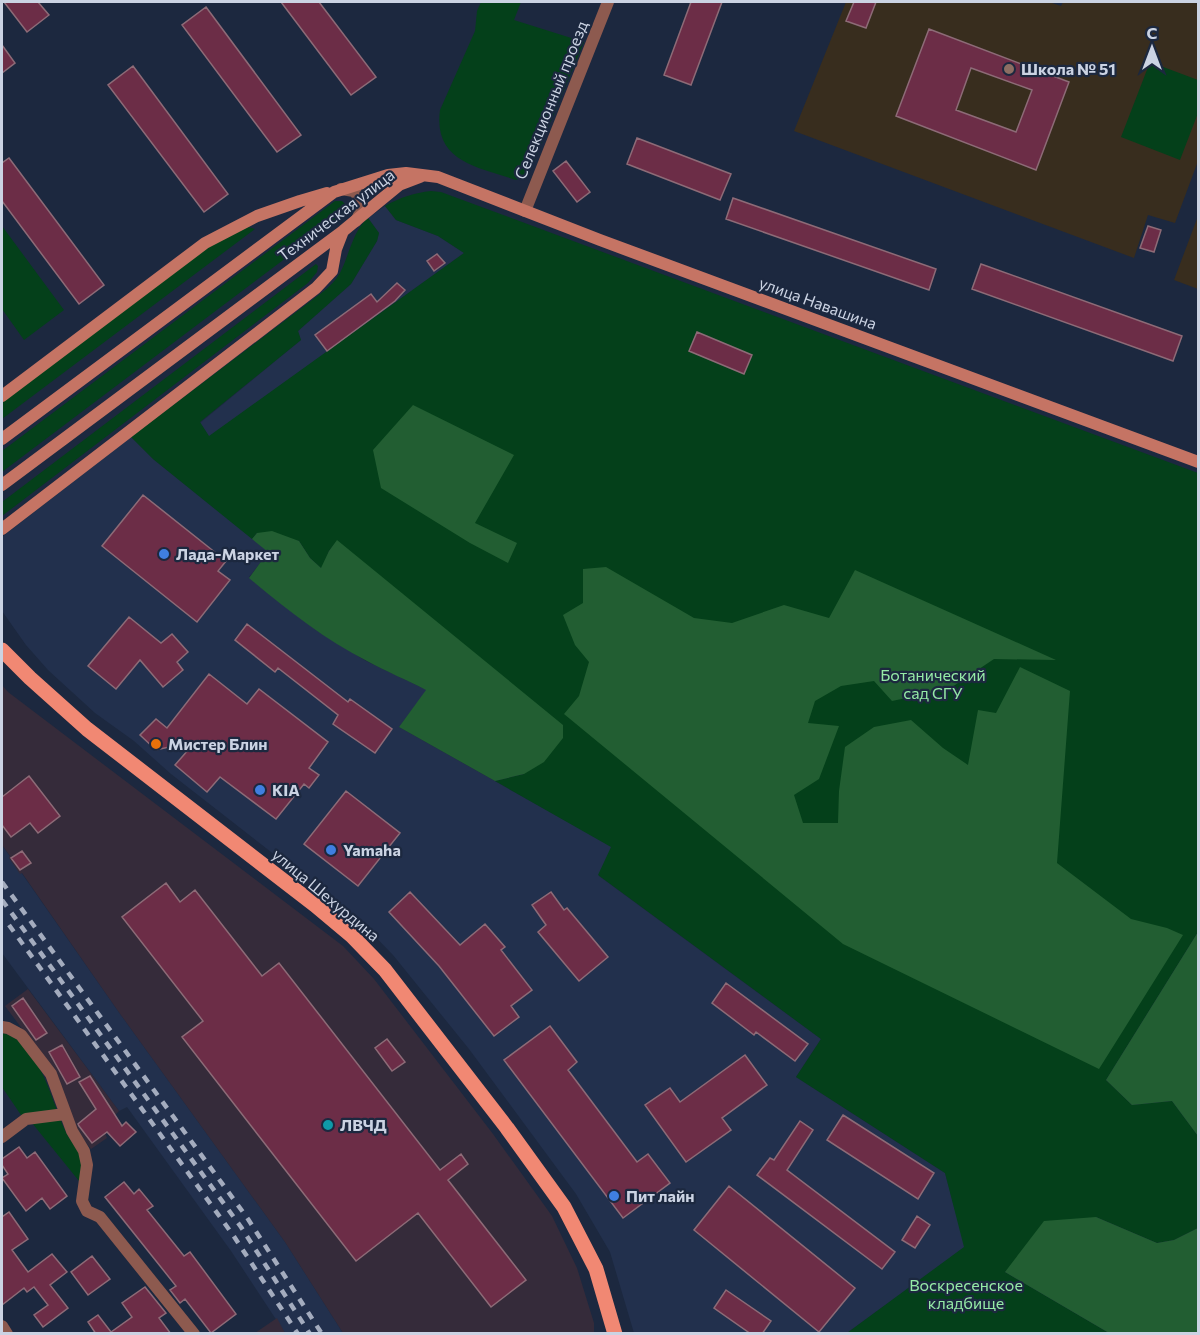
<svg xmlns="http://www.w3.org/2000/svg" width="1200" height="1335" viewBox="0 0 1200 1335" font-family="Commissioner,sans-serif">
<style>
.built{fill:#22304d}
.industrial{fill:#352b3a}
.education{fill:#382d1e}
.green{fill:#04401a}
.forest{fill:#225e32}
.building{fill:#6c2d47;stroke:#8d6b77;stroke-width:1.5;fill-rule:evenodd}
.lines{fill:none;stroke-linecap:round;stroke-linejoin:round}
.street{stroke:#8d5a4f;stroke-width:12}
.secondary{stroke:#c57464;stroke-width:12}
.primary{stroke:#f18873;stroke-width:15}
.rail{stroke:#a4acbe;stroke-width:4.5;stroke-dasharray:8 8;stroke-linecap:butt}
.education-dot{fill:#8d6e63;stroke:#1c283f;stroke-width:2}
.shop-dot{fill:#3f7fe0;stroke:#1c283f;stroke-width:2}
.food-dot{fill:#e8710a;stroke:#1c283f;stroke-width:2}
.culture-dot{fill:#0f9aa8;stroke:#1c283f;stroke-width:2}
.labels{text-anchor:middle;stroke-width:4.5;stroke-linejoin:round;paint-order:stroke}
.poi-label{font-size:16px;font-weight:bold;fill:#cbd3e3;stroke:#1c283f;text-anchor:start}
.street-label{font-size:16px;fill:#cbd3e3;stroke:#1c283f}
.park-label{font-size:16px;fill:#95eaa6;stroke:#1c283f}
</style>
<rect width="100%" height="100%" fill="#1c283f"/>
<path class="built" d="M385,206L396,220L438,236L464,253L209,437L200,423L301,340L298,331L351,284L377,241L379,233L368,218Z
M131,437L153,459L269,552L249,577L319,632L366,661L427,690L399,727L612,847L599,876L821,1039L796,1077L945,1173L965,1247L847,1333H634L610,1252L576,1194L469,1049L393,955L361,922L171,774L134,741L95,713L48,670L26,645L2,611V537Z
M2,845L118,1011L285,1242L343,1333H285L231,1251L127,1107L119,1111L2,953Z"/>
<path class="industrial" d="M2,685L8,692L343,946L374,979L493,1134L552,1216L577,1268L594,1323V1333H343L285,1242L118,1011L22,873L20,874L9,858L10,856L2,845Z
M28,989L119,1111L103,1128L107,1138L91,1149L76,1130L53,1070L5,1006Z
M277,1318L285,1333H255Z"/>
<path class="education" d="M846,2H1049L1061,6L1063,2H1193L1198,4V161L1175,223L1148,215L1134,258L794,131Z
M1198,216V289L1174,280Z"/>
<path class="green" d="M481,2H521L514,20L584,42L531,169L524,177L516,180C478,167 433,162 440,110L475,31L477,11Z
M1150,62L1198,80V113L1180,160L1121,137Z
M431,191L441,192L1198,473V932L1106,1080L1132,1105L1172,1101L1198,1136V1228L1174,1240L1157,1243L1096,1217L1005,1272L1109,1333H847L964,1247L945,1173L796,1077L821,1039L598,875L611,847L495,781L524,774L337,541L329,551L322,569L310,558L299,541L257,533L252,539L153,459L131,437L324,291C330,286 336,280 340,273C349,256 353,230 368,218L379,233L377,241L351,284L298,331L301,340L200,422L209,436L464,253L438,236L396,220L385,206C401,197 414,193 431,191Z
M335,201H342L346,205L343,215L2,472V451Z
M2,226L64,310L24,340L2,309Z
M248,227L255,229L2,419V403L207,248Z
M316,264L318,266L317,272L308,283L2,516V502Z
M2,1033C39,1040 51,1100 65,1130C69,1140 78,1148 82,1158C84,1165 81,1174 79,1181L32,1123L21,1115L2,1087Z"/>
<path class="forest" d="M413,405L514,455L475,523L517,543L508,563L470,543L381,488L373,450Z
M272,531L299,541L310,558L321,568L329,551L337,540L563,725V738L544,762L524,774L495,781L399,727L426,690C407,680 387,672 367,661C324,639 286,609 249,578L268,552L252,539L257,533Z
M606,567L694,618L732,623L784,605L829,618L855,570L1056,660L994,659L949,689L892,701L874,681L841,686L815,701L808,723L839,726L819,779L794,795L803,823H838L839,791L845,747L874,727L911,720L943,748L968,765L978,710L996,713L1020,667L1070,691L1057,863L1131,919L1167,928L1183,935L1099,1069L843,944L564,714L579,696L589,662L575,645L563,615L583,603V569Z
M1198,932V1136L1172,1101L1132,1105L1106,1080Z
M1096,1217L1157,1243L1174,1240L1198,1228V1333H1109L1005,1272L1044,1221Z"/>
<path class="building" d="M4,2H38L49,15L27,32Z
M281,2H319L376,77L351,95Z
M691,2H722L691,85L664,75Z
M854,2H876L866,28L846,21Z
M206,7L301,135L277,152L182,25Z
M929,29L1069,82L1036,170L896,116ZM971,68L1032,90L1016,132L956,110Z
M2,45L15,63L2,73Z
M133,66L228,194L204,212L108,85Z
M637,138L731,174L720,200L627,164Z
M9,158L104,285L79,304L2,201V163Z
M566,161L590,192L577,202L553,171Z
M733,198L936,269L929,290L726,219Z
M1148,226L1161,230L1154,252L1140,248Z
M437,254L445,263L434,271L427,261Z
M981,264L1182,336L1173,361L972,289Z
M397,283L405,290L395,301L327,351L315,335L371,294L377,302Z
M697,332L752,355L744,374L689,351Z
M143,495L226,561L218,571L230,580L197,622L102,546Z
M129,617L161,643L172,634L188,652L177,662L183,670L163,687L140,660L116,689L88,666Z
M247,624L348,702L350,699L392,729L375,753L333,724L338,715L278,668L275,672L235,640Z
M209,674L247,704L259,689L328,742L309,768L319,775L309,788L304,784L276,819L220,777L207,792L175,765L196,741L156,750L140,735L156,719L167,728Z
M29,776L60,816L38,833L30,823L11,837L2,825V797Z
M346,791L400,833L358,886L304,844Z
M22,851L31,863L20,870L11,858Z
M166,883L180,902L195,890L262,976L279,963L440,1170L461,1154L468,1164L448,1180L526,1280L491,1307L418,1213L356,1261L182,1037L203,1021L122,917Z
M410,892L460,945L485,924L505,947L501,950L532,990L511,1006L519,1017L494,1036L439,966L389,912Z
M551,892L564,910L567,908L608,957L579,981L538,932L546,925L532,905Z
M726,983L808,1044L795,1061L756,1032L754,1035L712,1003Z
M23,998L47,1033L36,1040L12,1006Z
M550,1026L577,1062L568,1070L637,1162L648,1154L670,1183L623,1218L504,1060Z
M387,1039L405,1062L392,1071L375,1048Z
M62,1045L80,1077L67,1084L49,1052Z
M745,1055L767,1085L722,1118L731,1130L686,1162L645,1105L670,1088L680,1102Z
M90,1076L122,1126L126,1122L136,1132L120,1146L107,1132L92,1143L79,1126L78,1124L96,1109L79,1082Z
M843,1115L934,1173L918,1199L827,1140Z
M800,1121L813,1130L787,1170L895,1252L882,1269L757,1175L770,1158L774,1160Z
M19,1147L27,1158L35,1152L67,1196L50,1209L42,1198L26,1211L2,1178L8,1174L2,1165V1159Z
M124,1182L134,1194L139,1189L153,1206L147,1210L184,1256L190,1252L236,1314L211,1333L185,1299L180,1303L170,1290L176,1286L105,1197Z
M729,1186L855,1288L819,1332L694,1230Z
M9,1212L28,1239L12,1250L28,1272L52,1254L67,1272L50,1285L68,1308L43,1327L34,1315L48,1305L34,1287L27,1292L24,1288L2,1305V1217Z
M917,1216L930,1225L915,1248L902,1240Z
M92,1256L110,1279L88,1295L71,1272Z
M145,1287L166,1313L159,1318L171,1334H96L88,1322L98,1315L111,1332L132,1317L122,1303Z
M726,1290L771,1321L762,1334H751L714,1308Z"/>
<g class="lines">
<path class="street" d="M341,189L354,191C364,202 363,209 356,221
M525,211L608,2
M2,1027L8,1028L21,1035L51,1074L72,1131L84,1151L87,1165L82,1201L87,1211L100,1217L194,1334
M2,1137L26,1119L65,1114
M2,1326L7,1334"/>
<path class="secondary" d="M2,396L205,243L257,216L300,201L327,193
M2,439L334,192L388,175L406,173L438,177L600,240L1198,462
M2,485L343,231L399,185L420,177
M2,529L316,288L332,271L336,249L343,231"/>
<path class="primary" d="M2,650L30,678L87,729L315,905L352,936L385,970L507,1128L564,1207L596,1269L615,1334"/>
<path class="rail" d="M2,882L248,1219L322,1334
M2,900L241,1227L310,1334
M9,925L233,1235L298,1334"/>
</g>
<circle class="education-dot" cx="1009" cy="69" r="6"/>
<g class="shop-dot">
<circle cx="164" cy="554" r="6"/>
<circle cx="260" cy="790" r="6"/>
<circle cx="331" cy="850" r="6"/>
<circle cx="614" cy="1196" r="6"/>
</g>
<circle class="food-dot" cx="156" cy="744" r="6"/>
<circle class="culture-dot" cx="328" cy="1125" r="6"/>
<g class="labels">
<g class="poi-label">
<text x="1021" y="75">Школа № 51</text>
<text x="176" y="560">Лада-Маркет</text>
<text x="168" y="750">Мистер Блин</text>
<text x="272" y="796">KIA</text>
<text x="343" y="856">Yamaha</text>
<text x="340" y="1131">ЛВЧД</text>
<text x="626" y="1202">Пит лайн</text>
</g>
<g class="street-label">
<text transform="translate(551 100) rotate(-68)" y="6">Селекционный проезд</text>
<text transform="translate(336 215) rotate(-37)" y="6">Техническая улица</text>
<text transform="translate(818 303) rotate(20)" y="6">улица Навашина</text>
<text transform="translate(326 895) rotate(40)" y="6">улица Шехурдина</text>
</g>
<g class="park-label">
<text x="933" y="681">Ботанический<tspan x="933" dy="18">сад СГУ</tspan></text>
<text x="966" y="1291">Воскресенское<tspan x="966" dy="18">кладбище</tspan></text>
</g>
</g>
<rect width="1200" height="1335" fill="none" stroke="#cbd3e3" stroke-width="6"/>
<g transform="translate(1152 48)" stroke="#1c283f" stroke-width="4.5" paint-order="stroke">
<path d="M0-4.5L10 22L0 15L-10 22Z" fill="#cbd3e3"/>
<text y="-9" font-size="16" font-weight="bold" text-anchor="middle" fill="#cbd3e3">С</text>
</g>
</svg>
